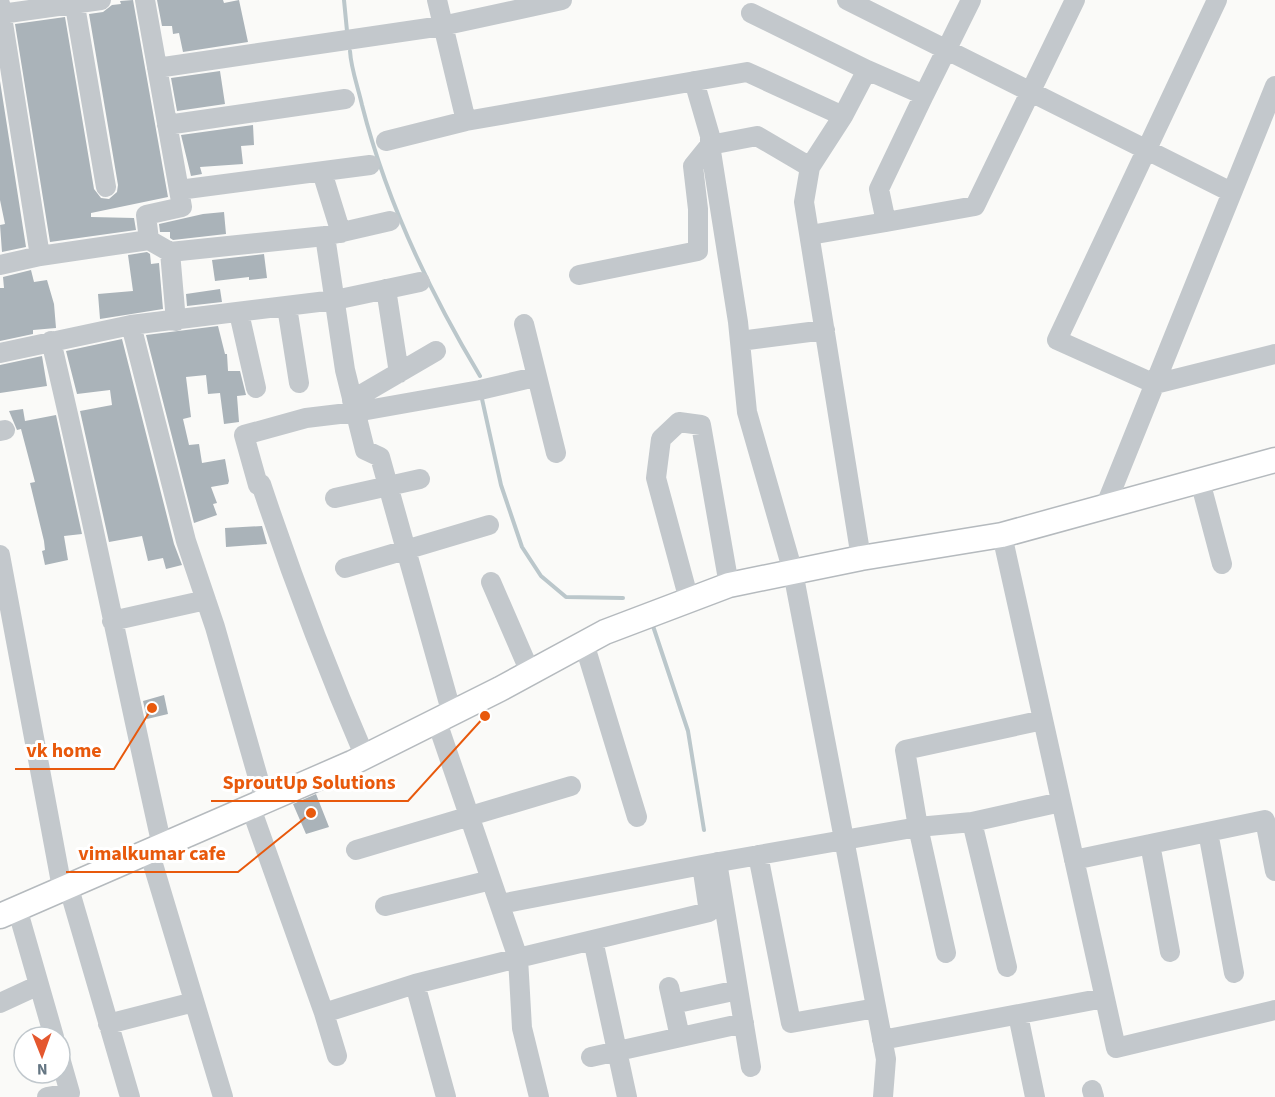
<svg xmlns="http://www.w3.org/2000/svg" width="1275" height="1097" viewBox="0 0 1275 1097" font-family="'Source Sans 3',sans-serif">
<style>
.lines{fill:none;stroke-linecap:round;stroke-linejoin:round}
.stream{stroke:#bbc7cb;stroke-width:4}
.building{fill:#aab3b9}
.major-casing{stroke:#b5babe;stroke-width:27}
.minor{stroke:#c3c8cc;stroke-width:20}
.major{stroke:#fff;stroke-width:24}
.leader{fill:none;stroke:#e8590c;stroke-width:2}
.callout-dot{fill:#e8590c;stroke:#fff;stroke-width:2}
.callout-label{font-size:20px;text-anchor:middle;font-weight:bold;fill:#e8590c;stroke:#fff;stroke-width:6;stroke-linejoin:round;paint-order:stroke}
</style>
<rect width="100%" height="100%" fill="#fafaf8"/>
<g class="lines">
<path class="stream" d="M344,0L347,31
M350,51C351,69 358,87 362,105C386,200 429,291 480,376
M482,399L501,485L522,547L541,576L566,597L623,598
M653,626L688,731L704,830"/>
</g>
<path class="building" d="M133,0L168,197L91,213V217L134,218L136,230L50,242L15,24L65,17L94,189L101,198L109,199L117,192L118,185L89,14L103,12L112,5L121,4L120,1Z
M157,0H223L224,3L239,0L248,42L183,52L179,33L173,34L172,26H162Z
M220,71L225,104L177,111L171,78Z
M0,81L26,247L2,252L0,225L5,224L0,200Z
M253,125L254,145L241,146L243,164L200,167L202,174L191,176L181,135Z
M224,212L226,234L173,240L170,238V232H160L159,224L203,214Z
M147,252L150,254L151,264L159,263L163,309L100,319L98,294L133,291L128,255Z
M264,254L267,278L249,280V277L215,281L212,260Z
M31,270L34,282L47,280L54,304L56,328L33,330V334L0,341V288H4L3,277Z
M220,289L222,302L187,306L186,294Z
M218,326L225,354H227L228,371H240L246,395L237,396L239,422L224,424L220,393L208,394L206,375L186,377L191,417L183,419L189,445L199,444L202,463L225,459L229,481L228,484L211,487L217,503L213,504L217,515L194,523L146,335Z
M122,339L174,544L182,565L166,569L163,558L148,561L142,536L109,542L80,411L112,405L110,390L77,394L66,351Z
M42,356L47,386L0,393V365Z
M23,409L25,421L56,415L82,534L64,536L68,560L45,565L42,551L45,550L44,541L30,483L35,482L21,429L17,430L9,411Z
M262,526L267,544L226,547L225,528Z
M164,695L168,714L147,719L143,701Z
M316,794L329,827L306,834L293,804Z"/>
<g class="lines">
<defs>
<path id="major" d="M0,916L352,763L500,689L605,632L729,585L861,558L1002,535L1275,460"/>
</defs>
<use href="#major" class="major-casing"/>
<path class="minor" d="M74,0L106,187
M145,0L182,207L146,215L149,240
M437,0L466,121
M847,0L1231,192
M1217,0L1057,340L1155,384L1275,354
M0,4L40,256
M751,13L867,70
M1,14L101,0
M157,68L442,26L562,0
M924,95L971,0
M843,116L810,167L804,202L861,558
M167,125L345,99
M386,141L466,121L747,72L843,116L867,70L924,95L879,189L886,222L810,235
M810,167L757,136L710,145L738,322L747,412L793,572L886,1059L883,1097
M322,172L341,233
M179,190L370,165
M886,222L975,206L1075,0
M325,236L345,370L365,450L380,457L452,714
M170,252L176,321
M0,265L40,256L149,240L170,252L325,236L390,221
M579,275L698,251V209L693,166L710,145V136L694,81
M386,289L399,373
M287,307L299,383
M239,313L256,388
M524,324L556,453
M131,325L186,541L215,627L265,802
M51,341C91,508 124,677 162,846
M740,341L825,330
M0,353L131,325L335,300L420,282
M352,400L436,351
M0,431L5,430
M1200,481L1222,564
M335,498L420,479
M1105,507L1275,86
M1002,535L1116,1048L1275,1010
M0,555L62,888
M345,568L489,525
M491,582L530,672
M689,600L656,478L661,439L679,422L701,425L729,585
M112,621L206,600
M584,643L637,817
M437,722L518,958L415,984L446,1097
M365,757C326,667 292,577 261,484L258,485L244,435L306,418L356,412L480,390L535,377
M251,808L324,1013L337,1056
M1208,832L1234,973
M1150,844L1170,952
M356,850L571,786
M149,851L223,1097
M758,855L791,1023L876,1008
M1074,860L1265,820L1275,871
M717,862L751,1067
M68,885L130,1097
M500,904L702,865
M385,906L491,880
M17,908L54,1037
M593,940L627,1097
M946,953L918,827L905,750L1043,720
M1007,967L972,822L1061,802
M669,987L680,1037
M0,1003L39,985
M673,1004L738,990
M324,1013L415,984
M1018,1015L1035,1097
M108,1024L194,1002
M882,1040L1104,998
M591,1057L744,1023
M1092,1090L1094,1097
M47,1097L70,1093L60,1058
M539,1097L522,1028L518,958L709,912L702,865L918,827L972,822"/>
<use href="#major" class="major"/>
</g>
<path class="leader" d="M152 708L114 769H15M485 716L408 801H211M311 813L238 872H66"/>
<g class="callout-dot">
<circle cx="152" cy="708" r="6"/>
<circle cx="485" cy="716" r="6"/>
<circle cx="311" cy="813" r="6"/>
</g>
<g class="callout-label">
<text x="64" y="757">vk home</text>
<text x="309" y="789">SproutUp Solutions</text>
<text x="152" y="860">vimalkumar cafe</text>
</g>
<g transform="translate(42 1055) rotate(179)"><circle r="28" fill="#ffffff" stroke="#c1c8cd" stroke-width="1.5"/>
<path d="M0-4.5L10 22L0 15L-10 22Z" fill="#e4572e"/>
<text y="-9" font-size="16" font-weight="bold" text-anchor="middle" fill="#657683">N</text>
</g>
</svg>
